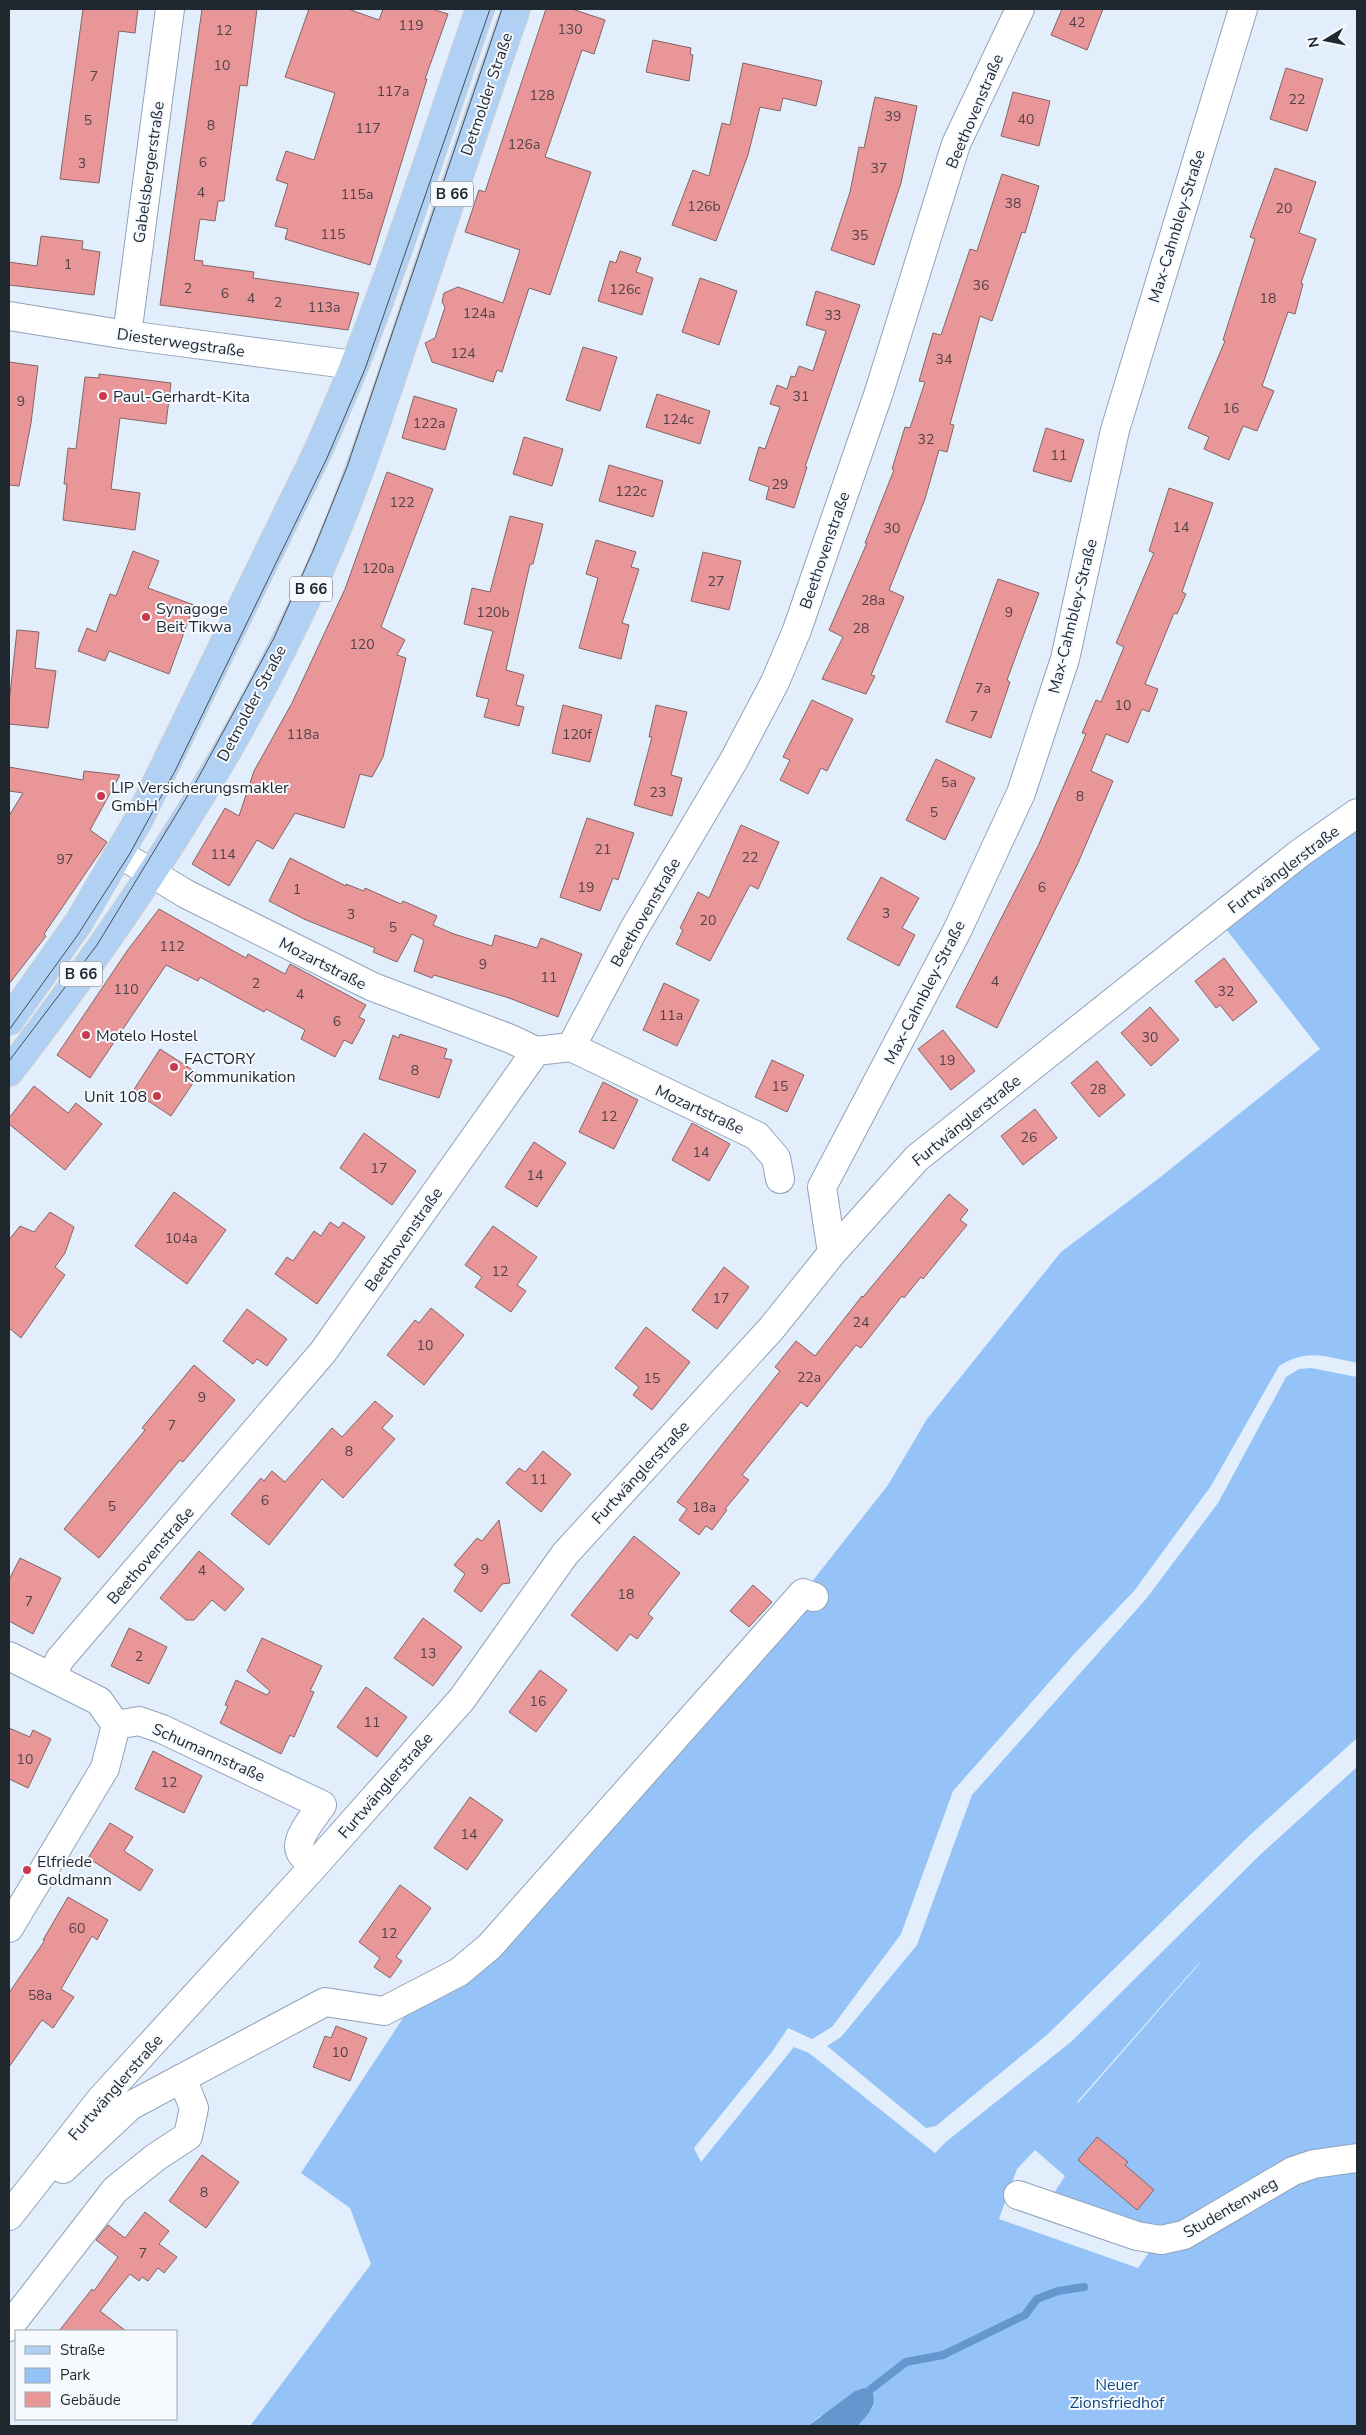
<svg xmlns="http://www.w3.org/2000/svg" width="1366" height="2435" viewBox="0 0 1366 2435" font-family="'Nunito Sans',sans-serif">
<style>
.green{fill:#96c3f7;fill-rule:evenodd}
.water{fill:#6597cf}
.lines{fill:none;stroke-linecap:round;stroke-linejoin:round}
.stream{stroke:#6597cf;stroke-width:8}
.building{fill:#e89698;stroke:#836565}
.minor-casing{stroke:#90a3ba;stroke-width:30}
.major-casing{stroke:#cecfd1;stroke-width:30}
.minor{stroke:#fff;stroke-width:28}
.major{stroke:#b0d0f4;stroke-width:28}
.tram{stroke:#454e57;stroke-width:1}
.poi-dot{fill:#c9394c;stroke:#f6faff;stroke-width:2}
.labels{text-anchor:middle;stroke-width:4;stroke-linejoin:round;paint-order:stroke}
.number-label{font-size:14px;fill:#514349}
.shield{fill:#f6faff;stroke:#60666d;stroke-width:1}
.shield-label{font-size:15px;font-weight:bold;fill:#1f272f}
.street-label{font-size:16px;fill:#1f272f;stroke:#f6faff}
.poi-label{font-size:16px;fill:#1f272f;stroke:#f6faff;text-anchor:start}
.park-label{font-size:16px;fill:#13487d;stroke:#f6faff}
</style>
<rect width="100%" height="100%" fill="#e2eefc"/>
<path class="green" d="M1357,822V1363C1325,1357 1309,1348 1279,1366L1211,1486L1134,1591L1076,1652L953,1791L901,1934L832,2027L812,2039L788,2028L772,2052L694,2148L701,2162L794,2047L809,2053L935,2153L947,2141L1072,2041L1262,1853L1357,1767V2145L1175,2228L1158,2230L1052,2196L1065,2176L1035,2150L1017,2169L999,2219L1138,2268L1150,2251L1296,2183L1321,2175L1357,2169V2426H858L873,2407L820,2416L808,2426H250L371,2264L350,2208L301,2173L409,2009L451,1988L803,1593L888,1485L927,1419L1061,1252L1158,1179L1320,1049L1222,924ZM1199,1963H1200L1078,2103L1077,2102Z
M1311,1368L1357,1377V1738L1250,1835L1048,2034L936,2126L926,2128L827,2046L841,2037L917,1945L972,1795L1146,1599L1218,1503L1286,1377L1299,1369Z"/>
<path class="water" d="M864,2388L871,2389C879,2405 868,2414 858,2426H808L855,2391Z"/>
<g class="lines">
<path class="stream" d="M865,2397L871,2389L906,2362L943,2355L1025,2315L1037,2299L1058,2291L1084,2287"/>
</g>
<path class="building" d="M83,9H138L135,33L119,31L99,183L60,179Z
M202,9H257L247,86L240,85L224,201H218L215,221L200,219L194,260L203,261L202,265L254,272L253,278L359,293L348,330L160,305Z
M309,9H348L379,20L383,9H432L448,14L425,79H427L370,265L285,239L288,229L275,226L288,184L276,180L286,151L314,160L335,93L285,77Z
M546,9H572L605,20L594,54L582,50L545,157L591,172L550,295L529,288L502,372L497,370L493,382L432,362L425,343L435,338L445,307L442,302L444,293L458,287L503,303L520,250L465,232L479,190L485,192Z
M1062,9H1103L1087,50L1051,35Z
M653,40L691,48L690,54L693,55L689,81L646,72Z
M743,63L822,81L816,106L783,98L780,111L760,107L748,155L716,241L672,225L693,170L709,176L722,123L730,125Z
M1286,68L1323,79L1307,131L1270,119Z
M1013,92L1050,101L1039,146L1001,136Z
M875,97L917,106L901,183L874,265L831,250L850,192L859,147L864,148Z
M1275,168L1316,182L1299,233L1316,239L1301,283L1303,284L1295,314L1288,312L1262,386L1274,391L1257,431L1243,426L1229,460L1204,449L1209,437L1188,428L1225,341L1223,340L1255,239L1250,237Z
M1002,174L1039,186L1025,233L1022,232L992,321L980,316L950,424L954,425L947,452L939,450L925,499L889,590L904,597L871,675L875,676L866,694L822,679L843,637L829,630L867,543H865L894,470L892,469L905,427L910,428L925,382L919,381L933,333L941,335L970,249L977,251Z
M41,236L83,241L82,249L100,252L94,295L9,285V262L37,266Z
M620,251L641,258L636,272L653,278L642,315L598,301L610,261L616,263Z
M700,278L737,291L719,345L682,332Z
M816,291L860,305L805,467H807L794,508L766,499L769,487L749,480L759,447L765,449L780,407L770,404L777,385L787,389L791,376L795,377L799,366L813,371L826,331L806,325Z
M583,347L617,357L600,411L566,400Z
M9,362L38,366L31,423L19,486L9,485Z
M99,374L171,383L166,424L120,418L111,489L140,493L135,530L63,520L67,484H64L68,448L76,449L85,377L99,378Z
M657,394L710,411L700,444L646,427Z
M414,396L457,409L445,450L402,438Z
M1046,428L1084,440L1071,482L1033,471Z
M524,437L563,449L552,486L513,474Z
M609,465L663,481L653,517L599,501Z
M387,472L433,489L381,627L405,640L397,655L406,658L383,757L372,777L360,774L344,828L295,813L273,849L257,840L229,886L192,864L225,808L239,816L254,771L292,703L345,589Z
M1169,488L1213,503L1182,592L1186,594L1177,614L1174,613L1145,684L1158,689L1149,712L1142,709L1128,743L1106,734L1091,771L1113,781L1078,863L997,1028L956,1007L1039,844L1086,734L1082,733L1096,700L1101,702L1124,647L1116,643L1154,553L1149,551Z
M510,516L543,524L533,564H530L506,670L524,675L516,705L524,707L519,726L484,717L489,699L476,696L493,631L464,624L472,588L490,592Z
M596,540L636,552L631,567L639,569L622,623L629,625L621,659L579,648L598,578L586,574Z
M133,551L159,561L148,588L194,605L169,674L109,651L105,661L78,651L87,628L96,632L110,594L116,596Z
M703,552L741,561L729,610L691,601Z
M998,579L1039,593L1007,680L1010,682L991,738L946,722Z
M17,630L39,632L35,668L56,671L48,728L9,724V703Z
M812,700L853,719L827,771L821,768L808,794L780,780L790,760L783,757Z
M563,705L602,715L590,762L552,753Z
M656,705L687,712L671,775L682,778L672,816L634,805L652,737H649Z
M936,759L975,778L945,840L906,820Z
M9,767L83,780L84,771L120,775L90,830L107,842L44,934L46,936L9,984V816L23,793L9,791Z
M587,818L634,833L618,880L613,878L600,911L560,897Z
M741,825L779,842L758,889L750,885L710,961L676,944L683,930L680,928L698,892L709,898Z
M290,858L346,886V884L364,891L365,888L401,904L403,901L437,916L433,925L454,934L492,946L495,935L537,948L541,938L582,954L558,1017L509,998L434,975L432,978L414,971L424,940L412,934L397,962L373,952L375,948L304,919L269,901Z
M881,877L919,898L902,928L915,935L899,966L847,939Z
M159,909L246,958L248,954L285,974L290,964L366,1005L359,1017L365,1020L352,1044L344,1040L335,1057L301,1039L305,1030L266,1009L264,1012L200,977L198,981L166,965L90,1078L57,1055L127,951Z
M1224,958L1257,1002L1233,1021L1220,1005L1216,1008L1195,981Z
M664,983L699,1000L677,1046L643,1030Z
M1150,1007L1179,1040L1151,1066L1121,1033Z
M943,1030L975,1071L951,1090L918,1049Z
M400,1034L447,1049L444,1058L452,1060L439,1098L379,1079L393,1035L399,1038Z
M160,1049L199,1074L171,1116L133,1091Z
M772,1060L804,1075L787,1112L755,1097Z
M1097,1061L1125,1095L1099,1117L1071,1083Z
M603,1082L638,1100L614,1149L579,1132Z
M34,1086L68,1113L76,1103L102,1124L65,1170L9,1124V1118Z
M1035,1109L1057,1138L1023,1165L1001,1136Z
M692,1123L730,1144L709,1181L672,1160Z
M364,1133L416,1171L392,1205L340,1168Z
M534,1142L566,1163L537,1207L505,1187Z
M174,1192L226,1230L187,1284L135,1246Z
M949,1194L968,1210L960,1220L967,1225L923,1279L921,1277L904,1298L902,1296L861,1348L856,1345L807,1407L801,1402L742,1475L749,1480L725,1509L727,1510L712,1530L706,1526L699,1535L679,1520L687,1509L677,1502L780,1371L775,1367L796,1341L815,1356L862,1296L863,1297Z
M50,1212L74,1227L65,1253L55,1267L65,1275L21,1338L9,1328V1240L20,1226L34,1232Z
M330,1222L339,1228L343,1222L365,1237L317,1304L275,1274L287,1257L293,1261L314,1231L321,1236Z
M493,1226L537,1257L517,1285L526,1291L511,1312L475,1287L482,1277L465,1265Z
M724,1267L749,1287L717,1329L692,1310Z
M431,1308L464,1335L424,1385L387,1355L415,1320L419,1323Z
M247,1309L287,1339L267,1366L257,1359L253,1364L223,1341Z
M646,1327L690,1362L652,1410L633,1395L639,1387L615,1368Z
M194,1365L235,1400L183,1462L180,1460L99,1558L64,1529L145,1430L142,1428Z
M375,1401L393,1416L382,1428L395,1439L343,1498L322,1479L269,1545L231,1514L261,1478L264,1481L272,1471L285,1482L332,1428L342,1437Z
M543,1451L571,1474L541,1512L506,1483L519,1468L525,1472Z
M499,1520L510,1583L502,1584L481,1612L454,1591L465,1574L454,1565L477,1538L482,1541Z
M634,1536L680,1573L648,1614L653,1618L637,1639L630,1634L617,1651L571,1615Z
M199,1551L244,1589L225,1611L212,1600L194,1620H186L160,1598Z
M20,1558L61,1578L33,1634L9,1621V1580Z
M753,1585L772,1602L749,1627L730,1611Z
M423,1618L462,1647L433,1686L394,1658Z
M129,1628L167,1647L149,1684L111,1666Z
M262,1638L322,1666L310,1691L314,1692L294,1737L290,1735L281,1754L220,1723L228,1706L225,1705L236,1680L267,1695L270,1691L247,1671Z
M540,1670L567,1690L536,1732L509,1712Z
M366,1687L407,1717L377,1757L337,1727Z
M9,1728L30,1737L33,1730L51,1739L28,1788L9,1779Z
M153,1751L202,1776L184,1813L135,1789Z
M470,1797L503,1820L467,1870L434,1848Z
M110,1823L133,1837L124,1851L153,1870L140,1891L88,1858Z
M400,1885L431,1908L396,1957L402,1961L390,1978L374,1967L380,1958L359,1942Z
M68,1897L108,1920L97,1940L92,1936L61,1989L74,1997L53,2028L42,2020L9,2067V1993L45,1940H43Z
M336,2026L367,2038L350,2081L313,2067L325,2036L331,2038Z
M1097,2137L1128,2162L1125,2165L1154,2190L1137,2210L1078,2160Z
M202,2155L239,2182L206,2228L169,2201Z
M145,2212L169,2231L159,2244L177,2257L164,2273L158,2268L148,2281L142,2277L139,2281L130,2274L100,2311L126,2331H59L92,2289L94,2291L118,2257L96,2240L108,2225L125,2238Z"/>
<g class="lines">
<defs>
<path id="minor" d="M9,316L127,335L354,365
M127,335L170,9
M120,854L186,894L373,987L511,1039L536,1051
M571,1047L757,1136L776,1158L780,1179
M832,1253L822,1187L957,931L1021,793L1065,659L1115,430L1243,9
M9,1656L99,1701L116,1725
M52,1676L60,1659L323,1352L536,1051L571,1047L634,929L734,760L775,682L797,630L879,392L956,144L1020,9
M116,1725L139,1721L162,1729L322,1805C315,1815 294,1840 300,1851C302,1857 310,1862 314,1866
M9,1928L105,1768L116,1725
M63,2169L130,2106L325,2002L384,2011L459,1972L490,1946L803,1593L814,1597
M1018,2195L1137,2236L1161,2240L1184,2235L1293,2171L1314,2164L1357,2158
M9,2216L101,2099L314,1866L462,1699L565,1554L771,1329L832,1253L917,1158L1300,853L1357,813
M9,2327L115,2190L156,2157L188,2136L194,2108L182,2078"/>
<path id="major" d="M9,1021L79,922L139,819L317,453C382,310 429,157 480,9
M9,1072C127,919 234,758 314,582C351,501 379,415 407,331C443,223 478,116 516,9"/>
</defs>
<use href="#minor" class="minor-casing"/>
<use href="#major" class="major-casing"/>
<use href="#minor" class="minor"/>
<use href="#major" class="major"/>
<path class="tram" d="M9,1030L77,936L129,855L175,771L327,458L365,369L490,9
M9,1061L97,945L196,782L274,638L313,551L347,467L502,9"/>
</g>
<g class="poi-dot">
<circle cx="103" cy="396" r="5"/>
<circle cx="146" cy="617" r="5"/>
<circle cx="101" cy="796" r="5"/>
<circle cx="86" cy="1035" r="5"/>
<circle cx="174" cy="1067" r="5"/>
<circle cx="157" cy="1096" r="5"/>
<circle cx="27" cy="1870" r="5"/>
</g>
<g class="labels">
<g class="number-label">
<text x="1077" y="27">42</text>
<text x="411" y="30">119</text>
<text x="570" y="34">130</text>
<text x="224" y="35">12</text>
<text x="222" y="70">10</text>
<text x="94" y="81">7</text>
<text x="393" y="96">117a</text>
<text x="542" y="100">128</text>
<text x="1297" y="104">22</text>
<text x="893" y="121">39</text>
<text x="1026" y="124">40</text>
<text x="88" y="125">5</text>
<text x="211" y="130">8</text>
<text x="368" y="133">117</text>
<text x="524" y="149">126a</text>
<text x="203" y="167">6</text>
<text x="82" y="168">3</text>
<text x="879" y="173">37</text>
<text x="201" y="197">4</text>
<text x="357" y="199">115a</text>
<text x="1013" y="208">38</text>
<text x="704" y="211">126b</text>
<text x="1284" y="213">20</text>
<text x="333" y="239">115</text>
<text x="860" y="240">35</text>
<text x="68" y="269">1</text>
<text x="981" y="290">36</text>
<text x="188" y="293">2</text>
<text x="625" y="294">126c</text>
<text x="225" y="298">6</text>
<text x="251" y="303">4</text>
<text x="1268" y="303">18</text>
<text x="278" y="307">2</text>
<text x="324" y="312">113a</text>
<text x="479" y="318">124a</text>
<text x="833" y="320">33</text>
<text x="463" y="358">124</text>
<text x="944" y="364">34</text>
<text x="801" y="401">31</text>
<text x="21" y="406">9</text>
<text x="1231" y="413">16</text>
<text x="678" y="424">124c</text>
<text x="429" y="428">122a</text>
<text x="926" y="444">32</text>
<text x="1059" y="460">11</text>
<text x="780" y="489">29</text>
<text x="631" y="496">122c</text>
<text x="402" y="507">122</text>
<text x="1181" y="532">14</text>
<text x="892" y="533">30</text>
<text x="378" y="573">120a</text>
<text x="716" y="586">27</text>
<text x="873" y="605">28a</text>
<text x="493" y="617">120b</text>
<text x="1009" y="617">9</text>
<text x="861" y="633">28</text>
<text x="362" y="649">120</text>
<text x="983" y="693">7a</text>
<text x="1123" y="710">10</text>
<text x="974" y="721">7</text>
<text x="303" y="739">118a</text>
<text x="577" y="739">120f</text>
<text x="949" y="787">5a</text>
<text x="658" y="797">23</text>
<text x="1080" y="801">8</text>
<text x="934" y="817">5</text>
<text x="603" y="854">21</text>
<text x="223" y="859">114</text>
<text x="750" y="862">22</text>
<text x="65" y="864">97</text>
<text x="586" y="892">19</text>
<text x="1042" y="892">6</text>
<text x="297" y="894">1</text>
<text x="886" y="918">3</text>
<text x="351" y="919">3</text>
<text x="708" y="925">20</text>
<text x="393" y="932">5</text>
<text x="172" y="951">112</text>
<text x="483" y="969">9</text>
<text x="549" y="982">11</text>
<text x="995" y="986">4</text>
<text x="256" y="988">2</text>
<text x="126" y="994">110</text>
<text x="1226" y="996">32</text>
<text x="300" y="999">4</text>
<text x="671" y="1020">11a</text>
<text x="337" y="1026">6</text>
<text x="1150" y="1042">30</text>
<text x="947" y="1065">19</text>
<text x="415" y="1075">8</text>
<text x="780" y="1091">15</text>
<text x="1098" y="1094">28</text>
<text x="609" y="1121">12</text>
<text x="1029" y="1142">26</text>
<text x="701" y="1157">14</text>
<text x="379" y="1173">17</text>
<text x="535" y="1180">14</text>
<text x="181" y="1243">104a</text>
<text x="500" y="1276">12</text>
<text x="721" y="1303">17</text>
<text x="861" y="1327">24</text>
<text x="425" y="1350">10</text>
<text x="809" y="1382">22a</text>
<text x="652" y="1383">15</text>
<text x="202" y="1402">9</text>
<text x="172" y="1430">7</text>
<text x="349" y="1456">8</text>
<text x="539" y="1484">11</text>
<text x="265" y="1505">6</text>
<text x="112" y="1511">5</text>
<text x="704" y="1512">18a</text>
<text x="485" y="1574">9</text>
<text x="202" y="1575">4</text>
<text x="626" y="1599">18</text>
<text x="29" y="1606">7</text>
<text x="428" y="1658">13</text>
<text x="139" y="1661">2</text>
<text x="538" y="1706">16</text>
<text x="372" y="1727">11</text>
<text x="25" y="1764">10</text>
<text x="169" y="1787">12</text>
<text x="469" y="1839">14</text>
<text x="77" y="1933">60</text>
<text x="389" y="1938">12</text>
<text x="40" y="2000">58a</text>
<text x="340" y="2057">10</text>
<text x="204" y="2197">8</text>
<text x="143" y="2258">7</text>
</g>
<g class="shield">
<rect x="431" y="181.5" width="42" height="25" rx="4"/>
<rect x="290" y="576.5" width="42" height="25" rx="4"/>
<rect x="60" y="961.5" width="42" height="25" rx="4"/>
</g>
<g class="shield-label">
<text x="452" y="199">B 66</text>
<text x="311" y="594">B 66</text>
<text x="81" y="979">B 66</text>
</g>
<g class="street-label">
<text transform="translate(486 94) rotate(-71)" y="6">Detmolder Straße</text>
<text transform="translate(974 111) rotate(-67)" y="6">Beethovenstraße</text>
<text transform="translate(148 172) rotate(-82)" y="6">Gabelsbergerstraße</text>
<text transform="translate(1176 226) rotate(-73)" y="6">Max-Cahnbley-Straße</text>
<text transform="translate(181 342) rotate(8)" y="6">Diesterwegstraße</text>
<text transform="translate(824 550) rotate(-71)" y="6">Beethovenstraße</text>
<text transform="translate(1072 616) rotate(-76)" y="6">Max-Cahnbley-Straße</text>
<text transform="translate(251 703) rotate(-62)" y="6">Detmolder Straße</text>
<text transform="translate(1283 869) rotate(-37)" y="6">Furtwänglerstraße</text>
<text transform="translate(645 912) rotate(-60)" y="6">Beethovenstraße</text>
<text transform="translate(323 963) rotate(27)" y="6">Mozartstraße</text>
<text transform="translate(924 992) rotate(-63)" y="6">Max-Cahnbley-Straße</text>
<text transform="translate(700 1109) rotate(25)" y="6">Mozartstraße</text>
<text transform="translate(966 1120) rotate(-39)" y="6">Furtwänglerstraße</text>
<text transform="translate(403 1239) rotate(-55)" y="6">Beethovenstraße</text>
<text transform="translate(640 1472) rotate(-47)" y="6">Furtwänglerstraße</text>
<text transform="translate(150 1555) rotate(-49)" y="6">Beethovenstraße</text>
<text transform="translate(209 1752) rotate(24)" y="6">Schumannstraße</text>
<text transform="translate(385 1785) rotate(-49)" y="6">Furtwänglerstraße</text>
<text transform="translate(115 2087) rotate(-49)" y="6">Furtwänglerstraße</text>
<text transform="translate(1230 2207) rotate(-30)" y="6">Studentenweg</text>
</g>
<g class="poi-label">
<text x="113" y="402">Paul-Gerhardt-Kita</text>
<text x="156" y="614">Synagoge<tspan x="156" dy="18">Beit Tikwa</tspan></text>
<text x="111" y="793">LIP Versicherungsmakler<tspan x="111" dy="18">GmbH</tspan></text>
<text x="96" y="1041">Motelo Hostel</text>
<text x="184" y="1064">FACTORY<tspan x="184" dy="18">Kommunikation</tspan></text>
<text x="147" y="1102" text-anchor="end">Unit 108</text>
<text x="37" y="1867">Elfriede<tspan x="37" dy="18">Goldmann</tspan></text>
</g>
<g class="park-label">
<text x="1117" y="2390">Neuer<tspan x="1117" dy="18">Zionsfriedhof</tspan></text>
</g>
</g>
<rect width="1366" height="2435" fill="none" stroke="#1f272f" stroke-width="20"/>
<rect x="15" y="2330" width="162" height="90" fill="#f6faff" stroke="#a0a6ac"/>
<rect x="25" y="2346" width="25" height="8" fill="#b0d0f4" stroke="#a0a6ac"/>
<text x="60" y="2355" font-size="15" fill="#1f272f">Straße</text>
<rect x="25" y="2368" width="25" height="15" fill="#96c3f7" stroke="#a0a6ac"/>
<text x="60" y="2380" font-size="15" fill="#1f272f">Park</text>
<rect x="25" y="2392" width="25" height="15" fill="#e89698" stroke="#a0a6ac"/>
<text x="60" y="2405" font-size="15" fill="#1f272f">Gebäude</text>
<g transform="translate(1326 40) rotate(260)" stroke="#f6faff" stroke-width="4" paint-order="stroke">
<path d="M0-4L9 19L0 12L-9 19Z" fill="#1f272f"/>
<text y="-8" font-size="14" font-weight="bold" text-anchor="middle" fill="#1f272f">N</text>
</g>
</svg>
